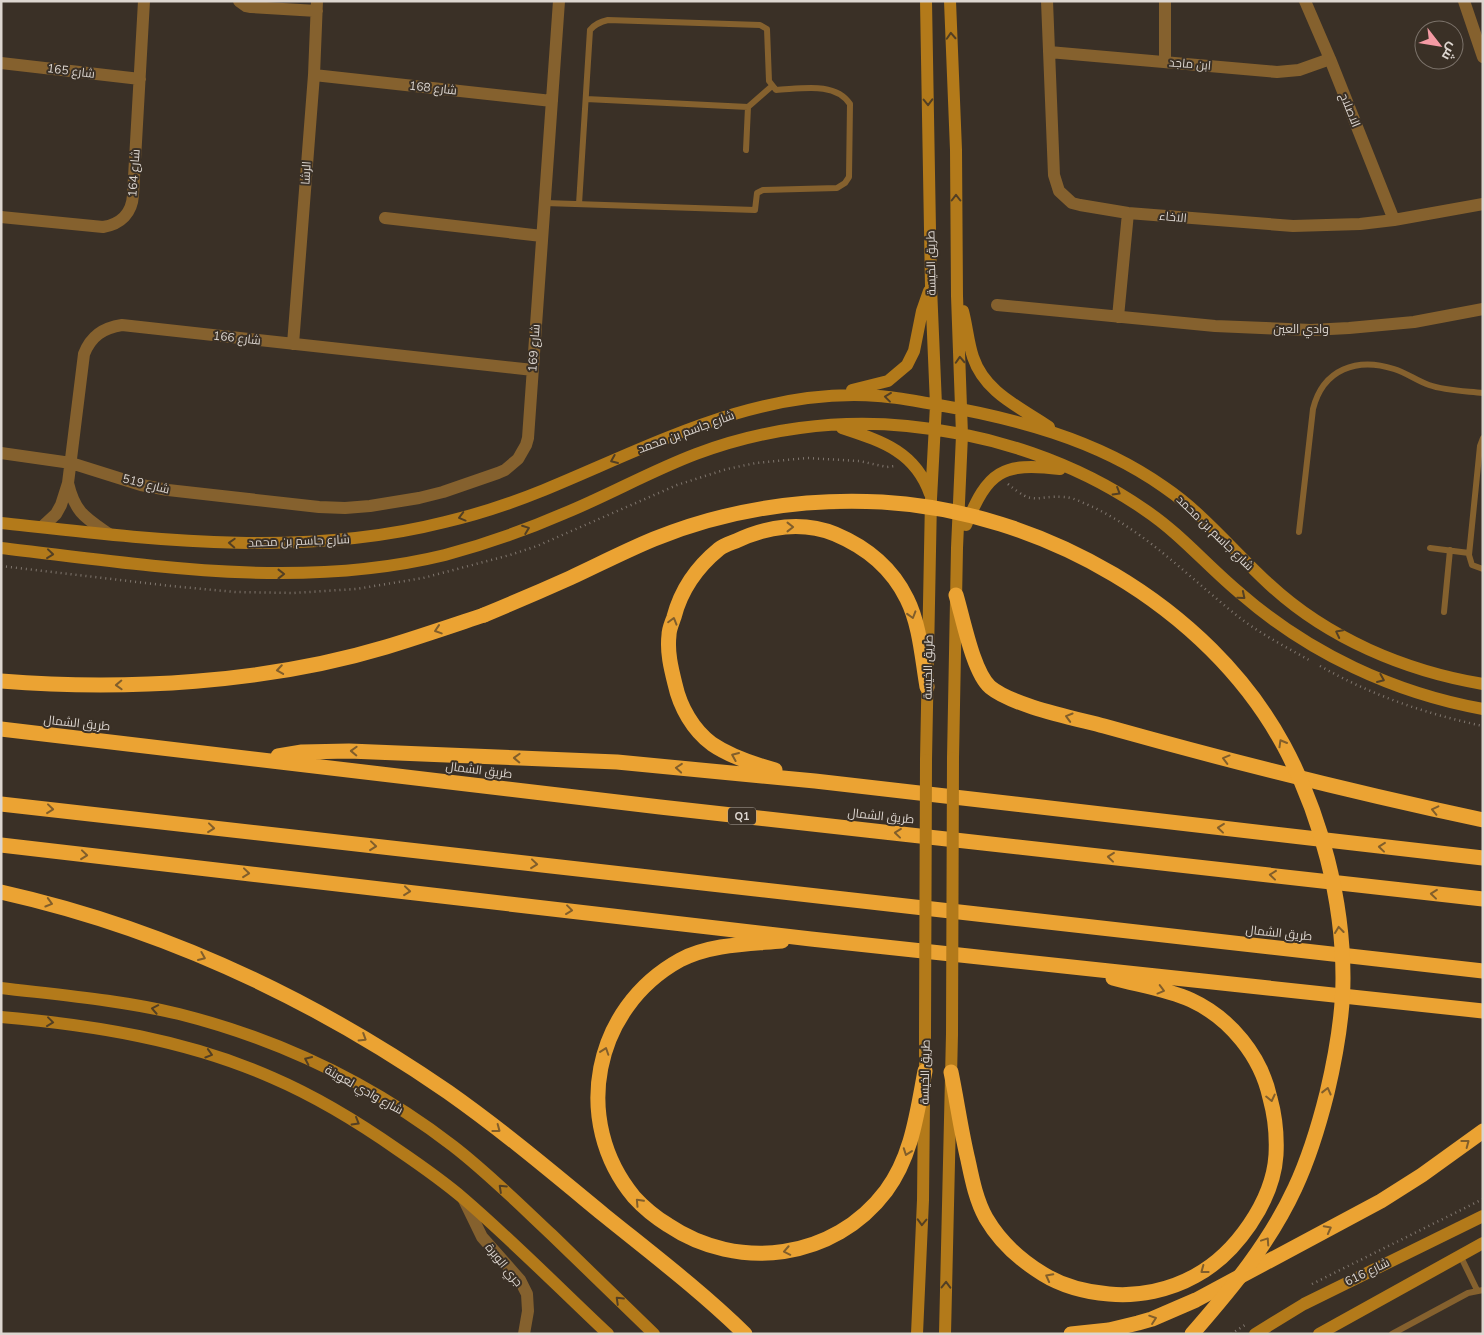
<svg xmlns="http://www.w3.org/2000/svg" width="1484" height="1335" viewBox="0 0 1484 1335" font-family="'Nunito Sans',Cairo,sans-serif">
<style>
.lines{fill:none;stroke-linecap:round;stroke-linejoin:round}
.path{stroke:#80776f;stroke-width:2.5;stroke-dasharray:1 4;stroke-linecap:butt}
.lane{stroke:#85612e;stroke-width:6}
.street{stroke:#85612e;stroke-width:12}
.secondary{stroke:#b37a1a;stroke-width:12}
.highway{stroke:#eba333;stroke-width:15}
.secondary-bridge{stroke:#b37a1a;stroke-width:12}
.highway-bridge{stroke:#eba333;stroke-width:15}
.oneway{stroke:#523f24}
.oneway2{stroke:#815e2b}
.labels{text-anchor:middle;stroke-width:4;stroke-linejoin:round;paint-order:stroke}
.shield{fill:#3a3026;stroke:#aca49d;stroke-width:1}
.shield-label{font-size:11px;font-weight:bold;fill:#ddd6d0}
.street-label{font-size:12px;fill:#ddd6d0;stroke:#3a3026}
</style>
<rect width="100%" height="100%" fill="#3a3026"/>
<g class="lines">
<path class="path" d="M1008,484C1035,507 1035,495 1064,497C1073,497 1085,504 1093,507C1147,533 1189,577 1235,614C1257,632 1284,646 1309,660
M1,566L171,586L235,592L293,593L356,589L423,578L510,555L537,546L677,485L727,469L756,463L807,458L859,461L887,467L895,466
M1320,666C1371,695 1426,714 1483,726
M1312,1284L1483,1199
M1231,1334L1245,1325"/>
<path class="lane" d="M586,99L748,107L772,86
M746,150L748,107
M545,203L755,210L757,193L763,190L837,188L845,183L849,177L850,104C835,81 800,89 776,90L769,81L767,29L760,25L608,20C600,22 595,24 590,30L579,204
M1483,438L1480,446L1469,555L1472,565L1483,569
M1299,532L1313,409C1323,369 1357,357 1394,369C1407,373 1417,381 1429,385C1446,391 1465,391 1483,393
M1430,548L1469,553
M1444,612L1450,550
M1460,1255L1477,1290
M1392,1334L1468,1293L1483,1290"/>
<path class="street" d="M239,1L246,6L251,7L317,11
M1047,1L1054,175L1059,191L1072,203L1080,205L1128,213L1293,226L1360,224L1394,220L1483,204
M1165,1V62
M1305,1L1330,59L1394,220
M1464,1L1483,57
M1049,52L1277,72L1299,70L1330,59
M1,63L140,79
M314,75L552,101
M1,217L103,227C121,224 132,213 133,195L144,1
M385,218L542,236
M997,305L1215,326L1311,330L1349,328L1414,322L1483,309
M1118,317L1128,213
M293,344L314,75L317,1
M1,453L71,463L141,485L168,490L319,507L345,508L370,506L419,498L443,492L498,473L505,470L518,459L526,445L528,438L559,1
M68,483C75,513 86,518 109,534
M42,527L56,514L61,505L68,483L84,354C91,336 103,328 122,325L533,370
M464,1200L482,1237L520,1280L527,1294L528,1311L524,1334"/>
<path class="secondary" d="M926,1L931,287L936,405L931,499L926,760
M950,1L956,150L957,296L962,435L957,548L953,758
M963,311C967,326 968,342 973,357C985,393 1020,407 1049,427
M852,390L888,381L907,365L914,351L922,311L929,291
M842,428C881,441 915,451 930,494
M1,523C149,539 299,559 445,522C479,514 512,503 544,490C651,446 758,387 878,396C896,397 915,401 933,404C1014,418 1096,439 1164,487C1204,514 1234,552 1269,584C1327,638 1405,671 1483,684
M966,525C988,471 1002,462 1060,469
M1,548C148,565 298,591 445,555C486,544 526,530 565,513C609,495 651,471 696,454C762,429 836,419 907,426C991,434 1076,462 1145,510C1181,534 1208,567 1241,594C1309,653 1394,693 1483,709
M1,988C60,995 121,1000 179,1014C278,1039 372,1084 453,1146C488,1173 520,1205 552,1235C586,1268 620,1301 654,1334
M1,1017C93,1025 188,1040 273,1078C317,1097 358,1122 398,1150C420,1165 443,1181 464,1199C514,1242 560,1289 608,1334
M925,1081V1033
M917,1334L923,1200L924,1101
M945,1334L952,1034
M1255,1334L1304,1304L1483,1216
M1319,1334L1483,1243"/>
<path class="highway" d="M956,595C963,618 973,672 990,687C1013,706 1074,718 1104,726C1229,761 1355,793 1483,820
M1,681C126,691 266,683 386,647C419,637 451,626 484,615
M1,729L660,807L1483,899
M278,756L302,752L349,751L617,762L815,781L1483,858
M775,770C753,764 731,757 712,744C693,730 680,707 675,684C671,668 667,652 669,635C669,629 672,623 674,617C681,590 697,567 719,549C724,545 731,543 736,541C767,526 803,521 835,534C866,547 892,568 907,599C920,625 922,658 927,687
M1,804L1483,971
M1,845L811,939L1483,1011
M1,892C162,928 313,999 448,1092C502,1130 553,1173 604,1215C651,1253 701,1291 745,1334
M782,941C749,944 710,944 680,960C593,1008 571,1121 634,1197C644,1208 655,1217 668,1225C738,1272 834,1260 886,1191C912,1156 917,1113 925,1071
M951,1072C957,1101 961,1131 968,1160C972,1179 976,1200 986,1218C1000,1242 1020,1260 1043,1274C1064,1287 1086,1292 1109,1294C1138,1297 1170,1290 1195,1276C1236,1254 1273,1201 1276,1155C1277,1136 1275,1116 1270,1098C1261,1056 1230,1018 1191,1000C1167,989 1138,985 1113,978
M1071,1334L1109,1330L1138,1323L1152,1319L1196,1300L1381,1201L1422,1175L1483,1131"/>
<path class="secondary-bridge" d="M925,1033L926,760
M952,1034L953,758"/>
<path class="highway-bridge" d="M484,615C513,603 541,591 570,578C598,565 625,551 654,539C726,510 805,498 882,502C1040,511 1208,605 1284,746C1321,815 1343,900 1343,978C1343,1017 1336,1055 1327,1093C1319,1125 1309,1158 1295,1188C1269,1244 1232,1288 1192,1334"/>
</g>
<defs><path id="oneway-chevron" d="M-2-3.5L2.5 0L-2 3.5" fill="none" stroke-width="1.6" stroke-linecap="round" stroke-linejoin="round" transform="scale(1.25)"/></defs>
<g class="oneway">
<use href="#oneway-chevron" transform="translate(951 36) rotate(-93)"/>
<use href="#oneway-chevron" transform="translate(928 102) rotate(89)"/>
<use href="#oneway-chevron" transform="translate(956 198) rotate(-90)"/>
<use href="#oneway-chevron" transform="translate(960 360) rotate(-93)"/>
<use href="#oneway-chevron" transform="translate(888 397) rotate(-173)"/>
<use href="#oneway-chevron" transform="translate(614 460) rotate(157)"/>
<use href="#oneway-chevron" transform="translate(1117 492) rotate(31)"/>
<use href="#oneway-chevron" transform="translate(462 517) rotate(165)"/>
<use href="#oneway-chevron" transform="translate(526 529) rotate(-21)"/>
<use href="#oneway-chevron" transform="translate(232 543) rotate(-177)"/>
<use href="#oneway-chevron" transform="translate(50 554) rotate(6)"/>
<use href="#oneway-chevron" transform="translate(281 574)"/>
<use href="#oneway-chevron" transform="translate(1242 596) rotate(40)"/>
<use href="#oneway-chevron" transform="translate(1339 633) rotate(-153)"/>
<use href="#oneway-chevron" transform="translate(1381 679) rotate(23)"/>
<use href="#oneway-chevron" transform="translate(155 1009) rotate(-169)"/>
<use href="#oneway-chevron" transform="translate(50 1022) rotate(7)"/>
<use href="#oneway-chevron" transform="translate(209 1054) rotate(17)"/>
<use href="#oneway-chevron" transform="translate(308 1060) rotate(-155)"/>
<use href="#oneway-chevron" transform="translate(356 1122) rotate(30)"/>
<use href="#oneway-chevron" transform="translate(502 1188) rotate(-137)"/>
<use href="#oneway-chevron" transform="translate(922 1222) rotate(92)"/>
<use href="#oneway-chevron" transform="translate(946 1285) rotate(-89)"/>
<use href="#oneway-chevron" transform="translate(619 1300) rotate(-136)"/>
</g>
<g class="oneway2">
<use href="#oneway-chevron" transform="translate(790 527)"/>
<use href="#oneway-chevron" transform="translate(912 615) rotate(73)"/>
<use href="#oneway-chevron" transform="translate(673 621) rotate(-74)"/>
<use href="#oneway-chevron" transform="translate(438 630) rotate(162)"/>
<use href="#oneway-chevron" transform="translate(280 670) rotate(171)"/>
<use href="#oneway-chevron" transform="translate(119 685) rotate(178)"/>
<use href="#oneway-chevron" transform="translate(1069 717) rotate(-164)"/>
<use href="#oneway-chevron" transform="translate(1282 743) rotate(-120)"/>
<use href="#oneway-chevron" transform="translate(354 751) rotate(-178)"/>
<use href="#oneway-chevron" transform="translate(735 756) rotate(-157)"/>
<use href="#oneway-chevron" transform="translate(517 758) rotate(-178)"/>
<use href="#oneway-chevron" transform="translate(1226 759) rotate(-165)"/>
<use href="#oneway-chevron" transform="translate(679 768) rotate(-175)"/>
<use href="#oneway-chevron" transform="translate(50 809) rotate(6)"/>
<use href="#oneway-chevron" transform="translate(1435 810) rotate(-167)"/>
<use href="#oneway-chevron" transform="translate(211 828) rotate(6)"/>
<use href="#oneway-chevron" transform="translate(1221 828) rotate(-174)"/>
<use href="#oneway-chevron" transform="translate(898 833) rotate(-174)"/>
<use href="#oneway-chevron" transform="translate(373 846) rotate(6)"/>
<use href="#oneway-chevron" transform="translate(1382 847) rotate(-174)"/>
<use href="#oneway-chevron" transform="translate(84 855) rotate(6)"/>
<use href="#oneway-chevron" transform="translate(1111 857) rotate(-174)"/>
<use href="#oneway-chevron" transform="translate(534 864) rotate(6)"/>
<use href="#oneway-chevron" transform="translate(246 873) rotate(6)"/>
<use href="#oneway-chevron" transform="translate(1273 875) rotate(-174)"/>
<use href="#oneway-chevron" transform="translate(407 891) rotate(6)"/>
<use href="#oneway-chevron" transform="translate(1434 894) rotate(-174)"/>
<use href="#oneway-chevron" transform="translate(49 903) rotate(16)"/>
<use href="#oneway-chevron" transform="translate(569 910) rotate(7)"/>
<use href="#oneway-chevron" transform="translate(1339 930) rotate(-97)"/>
<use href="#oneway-chevron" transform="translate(202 957) rotate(23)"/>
<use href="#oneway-chevron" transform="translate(1161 990) rotate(15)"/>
<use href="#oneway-chevron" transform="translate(363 1038) rotate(32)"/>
<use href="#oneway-chevron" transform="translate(605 1051) rotate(-71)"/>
<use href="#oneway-chevron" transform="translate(1327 1091) rotate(-76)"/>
<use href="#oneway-chevron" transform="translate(1271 1098) rotate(77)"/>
<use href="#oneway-chevron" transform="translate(497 1129) rotate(37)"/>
<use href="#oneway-chevron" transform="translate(1466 1143) rotate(-37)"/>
<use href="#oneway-chevron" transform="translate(907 1152) rotate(110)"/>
<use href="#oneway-chevron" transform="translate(639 1202) rotate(-133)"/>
<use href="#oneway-chevron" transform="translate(1328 1229) rotate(-28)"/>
<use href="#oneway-chevron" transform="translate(1266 1241) rotate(-56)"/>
<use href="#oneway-chevron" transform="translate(787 1251) rotate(169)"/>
<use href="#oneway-chevron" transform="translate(1204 1270) rotate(143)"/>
<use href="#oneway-chevron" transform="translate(1049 1277) rotate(-152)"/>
<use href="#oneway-chevron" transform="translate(1153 1319) rotate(-19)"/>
</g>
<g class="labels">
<rect class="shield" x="728" y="807.5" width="28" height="17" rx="4"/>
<g class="shield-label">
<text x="742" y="820">Q1</text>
</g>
<g class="street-label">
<text transform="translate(1190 64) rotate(5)" y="4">ابن ماجد</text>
<text transform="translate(71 71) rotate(7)" y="4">شارع 165</text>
<text transform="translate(433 88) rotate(6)" y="4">شارع 168</text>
<text transform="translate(1350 110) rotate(68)" y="4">الاصلاح</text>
<text transform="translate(134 173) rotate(-86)" y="4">شارع 164</text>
<text transform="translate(306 173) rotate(-86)" y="4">الرشا</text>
<text transform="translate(1173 217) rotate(5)" y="4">الاخاء</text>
<text transform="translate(931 263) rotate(-91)" y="4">طريق الخيسة</text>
<text x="1301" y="333">وادي العين</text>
<text transform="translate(237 338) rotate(6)" y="4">شارع 166</text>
<text transform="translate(534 348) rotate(-86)" y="4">شارع 169</text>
<text transform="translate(686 432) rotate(-20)" y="4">شارع جاسم بن محمد</text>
<text transform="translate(146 484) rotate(14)" y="4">شارع 519</text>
<text transform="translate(1215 533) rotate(44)" y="4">شارع جاسم بن محمد</text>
<text transform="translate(299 541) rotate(-2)" y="4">شارع جاسم بن محمد</text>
<text transform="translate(928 667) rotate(-89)" y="4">طريق الخيسة</text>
<text transform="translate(77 723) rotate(6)" y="4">طريق الشمال</text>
<text transform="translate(479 770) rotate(7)" y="4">طريق الشمال</text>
<text transform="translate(881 816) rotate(6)" y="4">طريق الشمال</text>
<text transform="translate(1279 933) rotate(6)" y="4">طريق الشمال</text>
<text transform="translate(925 1072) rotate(-89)" y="4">طريق الخيسة</text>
<text transform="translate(364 1090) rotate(29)" y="4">شارع وادي لعوينة</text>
<text transform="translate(504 1265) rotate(51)" y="4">جري الوبرة</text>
<text transform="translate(1367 1272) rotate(-26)" y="4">شارع 616</text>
</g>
</g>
<rect width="1484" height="1335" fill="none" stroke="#ddd6d0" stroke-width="5"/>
<g transform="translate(1439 45) rotate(121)"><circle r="24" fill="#3a3026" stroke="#7b726a"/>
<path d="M0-4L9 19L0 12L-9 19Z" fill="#f49aa4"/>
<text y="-8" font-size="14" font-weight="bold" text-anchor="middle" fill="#ddd6d0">ش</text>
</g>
</svg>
